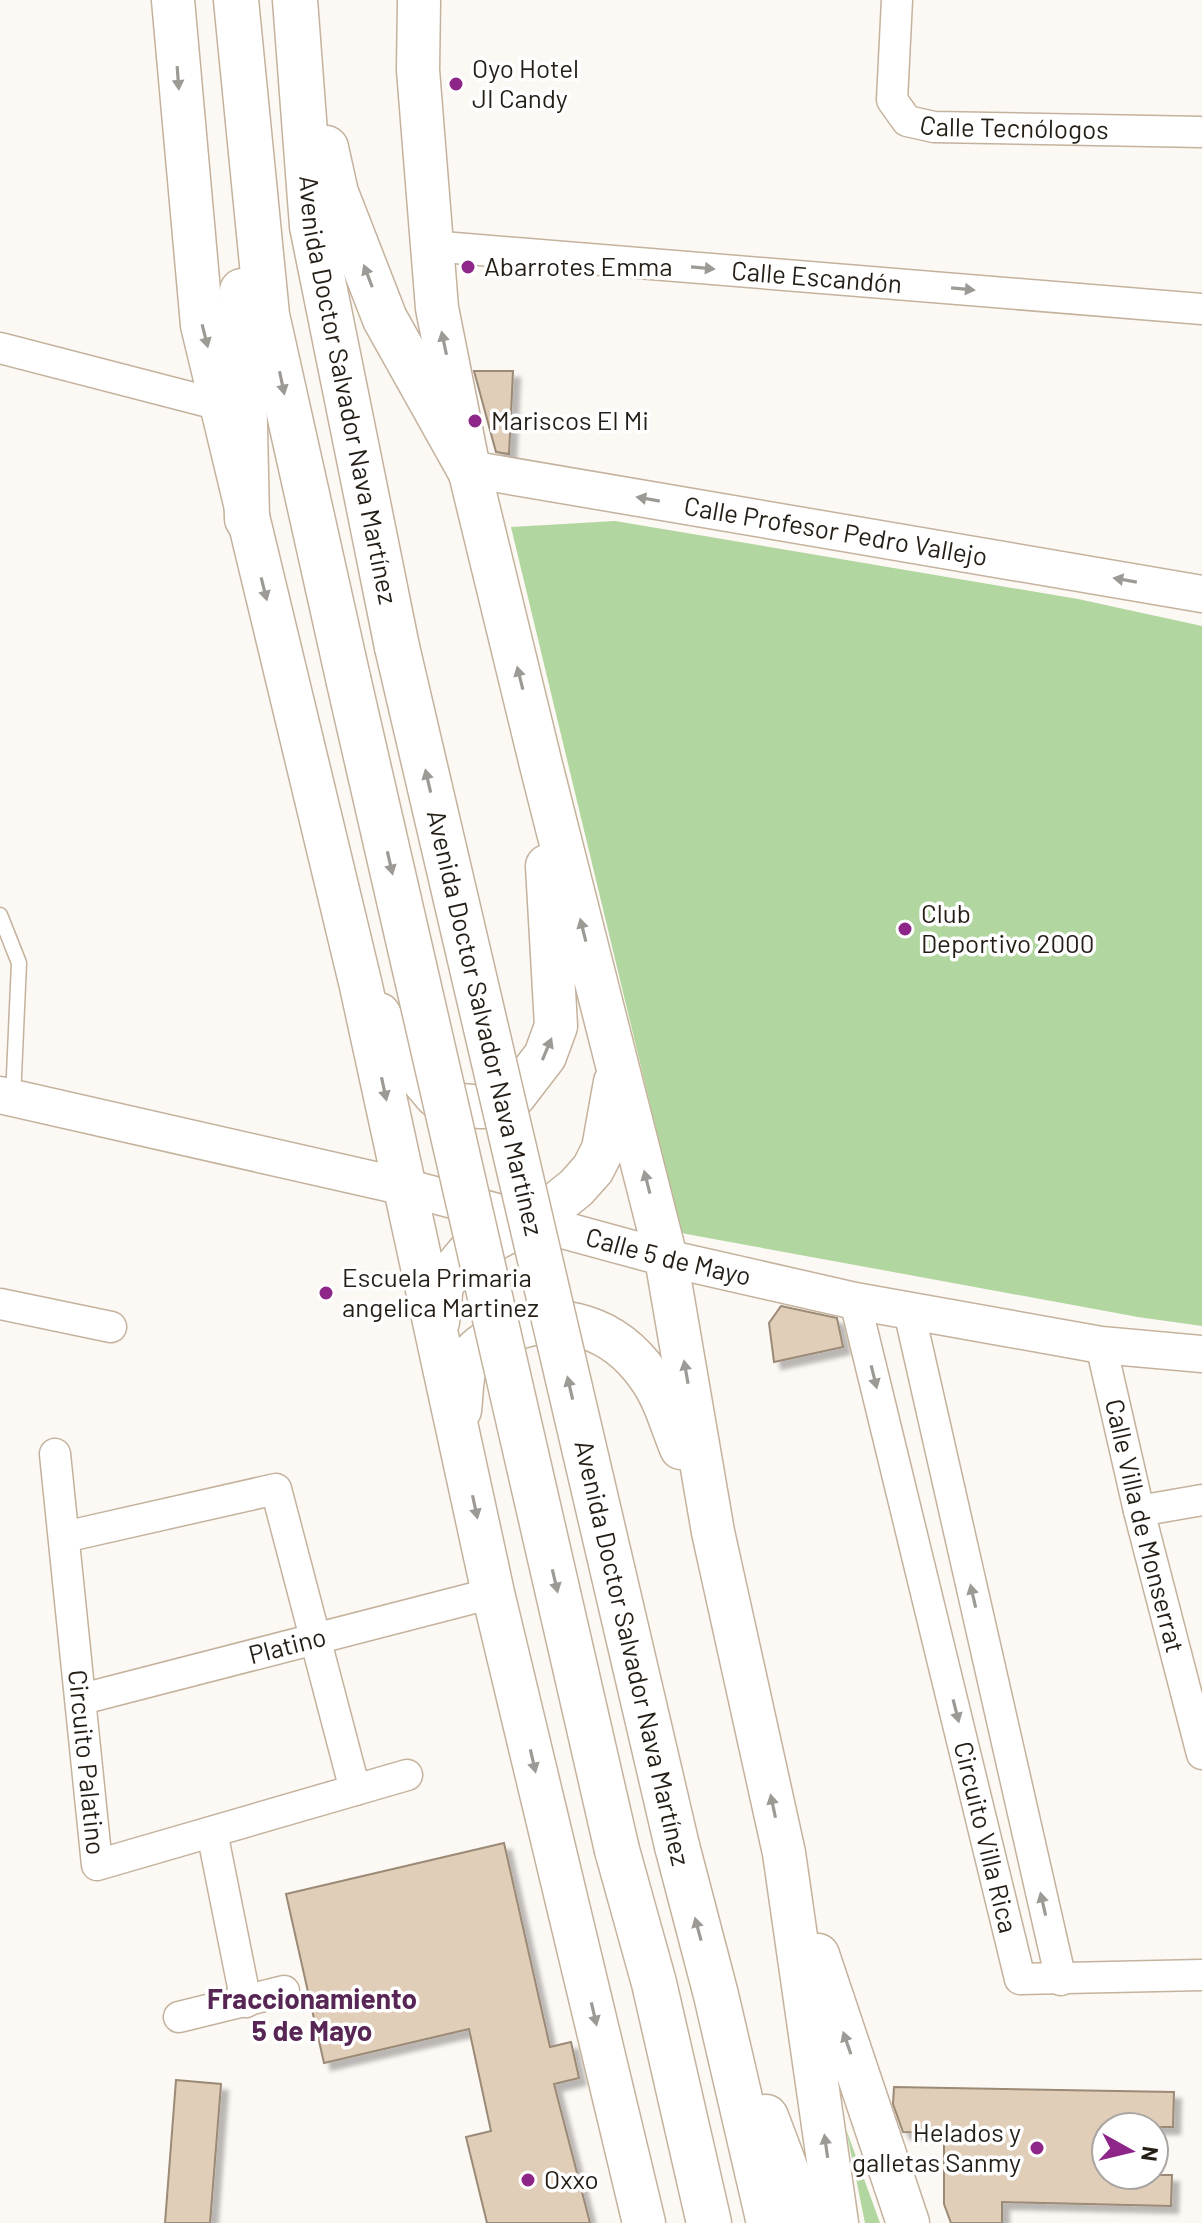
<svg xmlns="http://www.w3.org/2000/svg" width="1202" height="2223" viewBox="0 0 1202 2223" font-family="Barlow,sans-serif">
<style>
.green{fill:#b2d69f}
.building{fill:#e0ceb8;stroke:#9b8a76;stroke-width:2;filter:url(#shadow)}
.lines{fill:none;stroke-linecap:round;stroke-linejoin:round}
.service-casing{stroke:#c4b29c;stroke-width:17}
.minor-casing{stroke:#c4b29c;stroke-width:33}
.tertiary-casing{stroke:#c4b29c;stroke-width:39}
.secondary-casing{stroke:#c4b29c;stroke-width:45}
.motorway-casing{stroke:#c4b29c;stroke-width:47}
.service{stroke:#fff;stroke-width:14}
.minor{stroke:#fff;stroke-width:30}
.tertiary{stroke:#fff;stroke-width:36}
.secondary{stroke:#fff;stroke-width:42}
.motorway{stroke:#fff;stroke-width:44}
.motorway-bridge-casing{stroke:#c4b29c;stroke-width:47;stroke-linecap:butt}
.motorway-bridge{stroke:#fff;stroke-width:44}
.oneway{fill:#9d9a96}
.poi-dot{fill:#8e2589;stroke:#fff;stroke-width:3}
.labels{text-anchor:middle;stroke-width:7;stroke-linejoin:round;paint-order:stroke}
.poi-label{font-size:26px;fill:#251e16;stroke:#fff;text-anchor:start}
.street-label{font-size:26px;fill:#251e16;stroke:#fff}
.neighbourhood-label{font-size:28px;font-weight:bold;fill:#582655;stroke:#fff}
</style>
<defs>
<filter id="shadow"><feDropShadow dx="7" dy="7" stdDeviation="2" flood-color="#0004"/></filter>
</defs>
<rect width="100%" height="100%" fill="#fcf8f4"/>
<path class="green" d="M615,521L1078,599L1202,626V1326L1138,1317L681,1233L511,527Z
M846,2129L880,2223H865Z"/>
<path class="building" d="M474,371H513L509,454L496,452Z
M781,1306L837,1318L843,1347L774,1362L769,1323Z
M504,1843L550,2047L571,2042L579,2078L554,2084L590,2223H487L466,2137L491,2131L469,2029L324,2063L286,1894Z
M176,2080L221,2084L210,2223H165Z
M894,2087L1174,2092L1173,2127H1106V2175H1172L1171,2206L1002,2202V2223H951L944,2204V2133L903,2132L893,2104Z"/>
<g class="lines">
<defs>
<path id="service" d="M0,915L19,963L13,1098"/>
<g id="minor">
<path id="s1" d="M897,0L892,100L907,121L934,127L1202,132"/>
<path id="s2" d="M430,246L1202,309"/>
<path d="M0,348L224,406"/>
<path id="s3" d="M855,1301L1020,1979L1202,1975"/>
<path d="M0,1304L111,1327"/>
<path d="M909,1311L1061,1980"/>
<path id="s4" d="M1101,1345L1139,1511L1202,1754"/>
<path id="s5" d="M55,1454L97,1865L407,1775"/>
<path d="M1139,1511L1202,1500"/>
<path d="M64,1537L276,1489L355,1790"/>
<path id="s6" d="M82,1699L493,1593"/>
<path d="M212,1832L246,2002"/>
<path d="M179,2017L284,1991"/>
</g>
<g id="tertiary">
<path id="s7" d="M469,469L1202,594"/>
<path id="s8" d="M0,1095L405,1187L666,1258L855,1301L1101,1345L1202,1354"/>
</g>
<path id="secondary" d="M173,0L202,325L361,986L493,1593L644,2223
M419,0L418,70L437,308L469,469L541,765L666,1258L713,1532L784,1853L837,2223
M379,1014L409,1064L436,1096L461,1105L481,1107L497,1106L515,1095L545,1056L556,1026L547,866
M438,1322L442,1284L468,1253L546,1212L576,1188L593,1169L603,1149L615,1082
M460,1410C462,1396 461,1373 468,1361C476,1347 492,1338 507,1332C560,1309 615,1328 648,1375C664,1396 671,1424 681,1448
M818,1955L908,2223"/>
<g id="motorway">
<path d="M236,0L267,315L348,678"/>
<path id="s9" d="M295,0L312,226L397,647"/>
<path d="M326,148L336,193L385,319L469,469"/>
<path d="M242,291L247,519"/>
<path d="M677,1846L716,1995L769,2223"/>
<path d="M617,1850L654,1983L709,2223"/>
<path d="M766,2117L806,2223"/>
</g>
</defs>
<use href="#service" class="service-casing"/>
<use href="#minor" class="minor-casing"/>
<use href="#tertiary" class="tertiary-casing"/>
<use href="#secondary" class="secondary-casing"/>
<use href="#motorway" class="motorway-casing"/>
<use href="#service" class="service"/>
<use href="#minor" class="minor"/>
<use href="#tertiary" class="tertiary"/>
<use href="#secondary" class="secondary"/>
<use href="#motorway" class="motorway"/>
<defs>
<g id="motorway-bridge">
<path id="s10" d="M397,647L677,1846"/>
<path d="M348,678L617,1850"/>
</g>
</defs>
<use href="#motorway-bridge" class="motorway-bridge-casing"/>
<use href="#motorway-bridge" class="motorway-bridge"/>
</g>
<defs><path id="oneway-solid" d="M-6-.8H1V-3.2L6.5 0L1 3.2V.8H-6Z" transform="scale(2)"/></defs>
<g class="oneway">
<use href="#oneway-solid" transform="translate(178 78) rotate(86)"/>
<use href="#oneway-solid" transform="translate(703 268) rotate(5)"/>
<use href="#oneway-solid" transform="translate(368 276) rotate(-111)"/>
<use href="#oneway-solid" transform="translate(963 289) rotate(5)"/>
<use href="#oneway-solid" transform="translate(205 336) rotate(76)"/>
<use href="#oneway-solid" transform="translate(444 343) rotate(-102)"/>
<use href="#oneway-solid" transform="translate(282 383) rotate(78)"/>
<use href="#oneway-solid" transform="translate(648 499) rotate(-170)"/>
<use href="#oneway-solid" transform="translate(1125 580) rotate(-170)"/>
<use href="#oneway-solid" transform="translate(264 589) rotate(76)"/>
<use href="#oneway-solid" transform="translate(520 678) rotate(-104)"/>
<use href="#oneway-solid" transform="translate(428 781) rotate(-103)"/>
<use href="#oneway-solid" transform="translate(390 863) rotate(77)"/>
<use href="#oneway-solid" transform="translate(583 930) rotate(-104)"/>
<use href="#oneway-solid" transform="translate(547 1049) rotate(-67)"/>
<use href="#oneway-solid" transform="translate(384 1089) rotate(78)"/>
<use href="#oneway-solid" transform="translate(647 1182) rotate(-104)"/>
<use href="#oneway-solid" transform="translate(686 1372) rotate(-100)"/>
<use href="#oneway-solid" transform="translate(874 1377) rotate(76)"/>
<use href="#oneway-solid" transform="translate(570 1388) rotate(-103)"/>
<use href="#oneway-solid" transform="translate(475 1507) rotate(78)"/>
<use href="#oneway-solid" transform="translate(555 1581) rotate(77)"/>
<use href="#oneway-solid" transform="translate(973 1596) rotate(-103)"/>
<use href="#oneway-solid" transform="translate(956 1711) rotate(76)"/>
<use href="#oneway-solid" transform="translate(533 1761) rotate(77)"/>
<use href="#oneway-solid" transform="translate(773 1806) rotate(-102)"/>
<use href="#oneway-solid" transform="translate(1043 1904) rotate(-103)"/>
<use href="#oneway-solid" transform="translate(698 1929) rotate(-105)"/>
<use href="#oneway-solid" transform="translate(594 2014) rotate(77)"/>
<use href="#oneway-solid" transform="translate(847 2043) rotate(-109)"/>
<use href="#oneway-solid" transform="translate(826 2146) rotate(-98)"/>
</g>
<g class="poi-dot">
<circle cx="456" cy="84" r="8"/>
<circle cx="468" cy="267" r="8"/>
<circle cx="475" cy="421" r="8"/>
<circle cx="905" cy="929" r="8"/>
<circle cx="326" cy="1293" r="8"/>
<circle cx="1037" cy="2148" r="8"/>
<circle cx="528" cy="2180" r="8"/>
</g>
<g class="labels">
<g class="poi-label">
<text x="472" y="78">Oyo Hotel<tspan x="472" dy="30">JI Candy</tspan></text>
<text x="484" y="276">Abarrotes Emma</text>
<text x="491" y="430">Mariscos El Mi</text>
<text x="921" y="923">Club<tspan x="921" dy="30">Deportivo 2000</tspan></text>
<text x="342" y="1287">Escuela Primaria<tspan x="342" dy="30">angelica Martinez</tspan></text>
<text x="1021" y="2142" text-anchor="end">Helados y<tspan x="1021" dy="30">galletas Sanmy</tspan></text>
<text x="544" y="2189">Oxxo</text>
</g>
<g class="street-label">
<text dy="9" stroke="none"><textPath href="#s1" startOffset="234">Calle Tecnólogos</textPath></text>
<text dy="9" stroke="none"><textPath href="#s2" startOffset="388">Calle Escandón</textPath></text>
<text dy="9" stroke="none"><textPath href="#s9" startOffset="394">Avenida Doctor Salvador Nava Martínez</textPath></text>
<text dy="9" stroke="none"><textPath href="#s7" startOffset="372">Calle Profesor Pedro Vallejo</textPath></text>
<text dy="9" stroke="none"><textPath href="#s10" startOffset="386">Avenida Doctor Salvador Nava Martínez</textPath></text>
<text dy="9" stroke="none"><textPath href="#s8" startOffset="688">Calle 5 de Mayo</textPath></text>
<text dy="9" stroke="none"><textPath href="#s4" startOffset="186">Calle Villa de Monserrat</textPath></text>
<text dy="9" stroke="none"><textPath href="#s6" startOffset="212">Platino</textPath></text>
<text transform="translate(632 1653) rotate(77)" y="9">Avenida Doctor Salvador Nava Martínez</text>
<text dy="9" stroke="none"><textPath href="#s5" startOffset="310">Circuito Palatino</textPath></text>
<text dy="9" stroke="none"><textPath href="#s3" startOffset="552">Circuito Villa Rica</textPath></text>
</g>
<g class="neighbourhood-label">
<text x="312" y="2009">Fraccionamiento<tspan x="312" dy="32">5 de Mayo</tspan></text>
</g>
</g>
<g transform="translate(1130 2151) rotate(98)"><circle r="38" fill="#ffffff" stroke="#a8a5a2" stroke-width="2"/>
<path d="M0-6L14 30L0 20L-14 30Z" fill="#8e2589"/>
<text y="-12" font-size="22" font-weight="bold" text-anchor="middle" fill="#251e16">N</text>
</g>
</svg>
